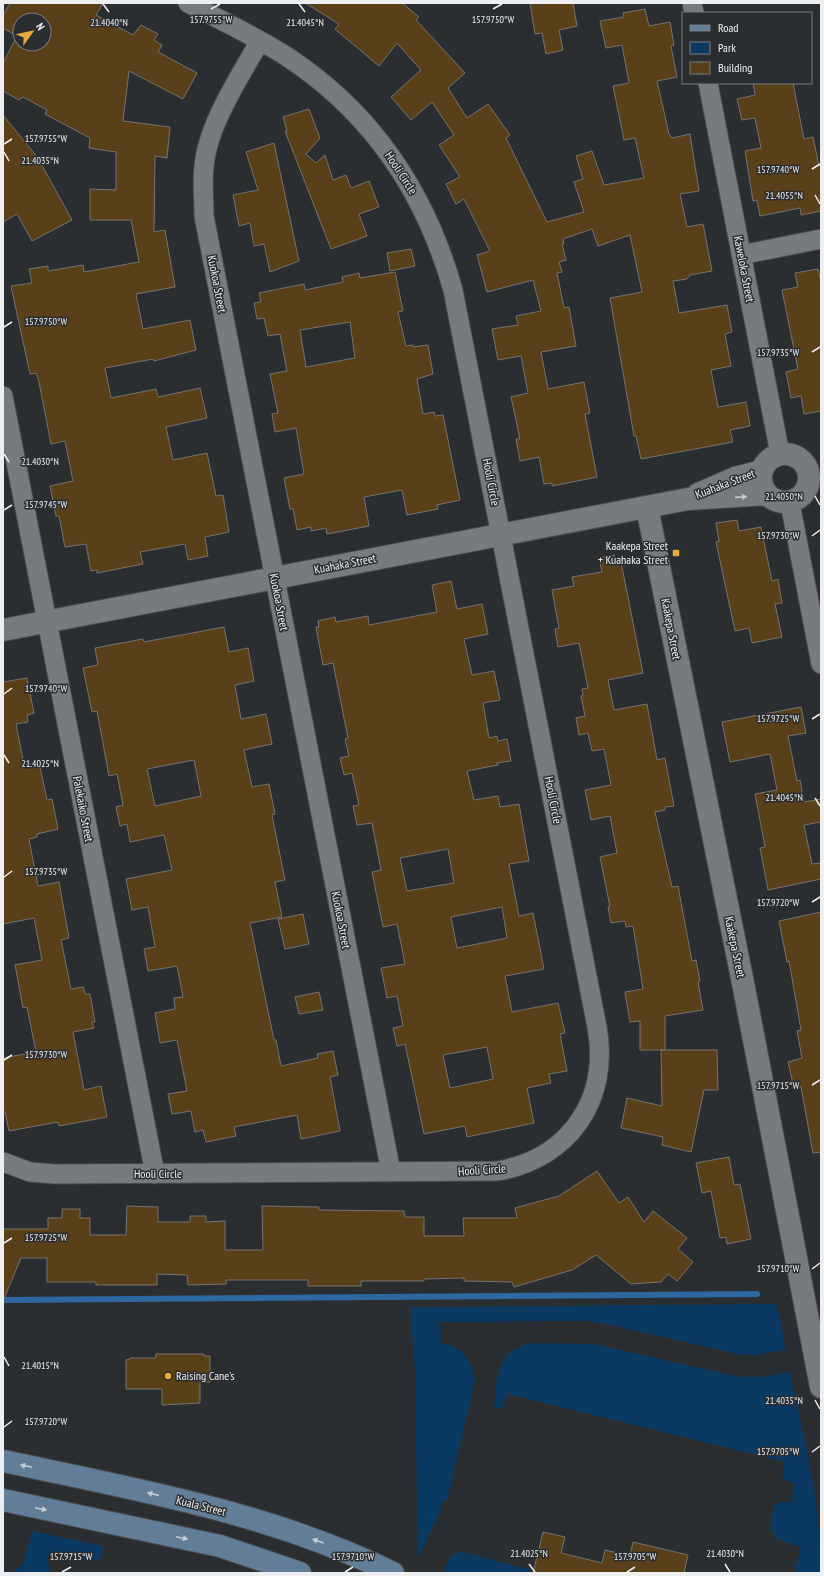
<svg xmlns="http://www.w3.org/2000/svg" width="824" height="1576" viewBox="0 0 824 1576" font-family="'PT Sans Narrow',sans-serif">
<style>
.green{fill:#0a3a62}
.lines{fill:none;stroke-linecap:round;stroke-linejoin:round}
.stream{stroke:#2d69a0;stroke-width:6}
.building{fill:#5a4019;stroke:#767370;fill-rule:evenodd}
.minor-casing{stroke:#484a4d;stroke-width:21}
.tertiary-casing{stroke:#484a4d;stroke-width:24}
.secondary-casing{stroke:#484a4d;stroke-width:24}
.minor{stroke:#777a7e;stroke-width:19}
.tertiary{stroke:#777a7e;stroke-width:22}
.secondary{stroke:#617d98;stroke-width:22}
.oneway{fill:#caccce}
.oneway2{fill:#c4cdd6}
.ticks{fill:none;stroke:#eeeff1;stroke-width:1.5}
.poi-dot{fill:#eda83b;stroke:#2b2e31;stroke-width:1.5}
.labels{text-anchor:middle;stroke-width:3;stroke-linejoin:round;paint-order:stroke}
.street-label{font-size:12px;fill:#eeeff1;stroke:#2b2e31}
.poi-label{font-size:12px;fill:#eeeff1;stroke:#2b2e31;text-anchor:end}
.ticks-label{font-size:10px;text-anchor:middle;fill:#eeeff1;stroke:#2b2e31;stroke-width:3;stroke-linejoin:round;paint-order:stroke}
</style>
<rect width="100%" height="100%" fill="#2b2e31"/>
<path class="green" d="M777,1304L786,1350L756,1355L737,1354L602,1323L582,1321L440,1322L441,1344C462,1344 473,1362 475,1381L447,1500H443L439,1514L418,1559L415,1372L410,1307Z
M531,1343L593,1344L740,1377H760L790,1372C804,1438 821,1505 821,1573H794L801,1547L777,1539L770,1528L774,1506L781,1501L790,1503L795,1484L785,1480L782,1475L785,1462L507,1394L503,1408L497,1409L494,1406C498,1376 495,1352 531,1343Z
M32,1531L103,1546L100,1559L92,1561L60,1554L47,1556L50,1573H13L24,1562Z
M462,1552L531,1570L530,1573L443,1572C448,1561 450,1553 462,1552Z"/>
<g class="lines">
<path class="stream" d="M3,1300L757,1294"/>
</g>
<path class="building" d="M10,3H103L96,15L133,35L141,25L158,34L154,40L162,45L158,52L197,73L183,99L129,71L123,121L170,127L167,158L155,156L154,232L165,230L175,287L136,294L143,329L190,320L196,350L154,361L153,359L105,368L111,398L156,389L158,397L200,388L207,418L166,427L173,460L207,453L216,496L223,495L229,532L205,537L208,556L188,560L185,544L140,552L143,564L97,573V570L91,571L86,544L65,547L59,516H56L50,486L73,481L65,441L51,444L39,382L36,373L30,374L11,286L32,283L29,269L48,266V271L83,265L84,272L139,262L131,220H90V189L116,190V152L89,148L90,138L45,114L47,110L23,97L19,100L3,91V63L17,36L3,28V16ZM20,20H44V44H20Z
M305,3H402L419,17L416,20L465,73L448,88L467,118L488,104L510,135L506,138L547,222L584,212L574,182L583,179L576,156L592,151L604,185L644,178L635,138L624,140L613,86L629,83L622,45L606,48L600,21L624,17L623,13L645,9L649,26L670,22L674,45L671,46L677,77L657,81L669,134L672,138L690,134L699,191L680,194L687,227L703,224L712,271L690,275L687,279L673,281L679,313L727,305L732,332L725,334L731,366L711,370L718,407L746,402L750,426L730,430L733,442L641,459L636,436H634L610,298L642,292L630,235L598,246L592,229L563,239L564,244H562L566,260L559,262L562,272L557,273L564,308L569,307L576,346L541,352L548,389L584,382L590,413L585,414L597,477L552,486V483L544,484L539,457L520,461L516,439H520L511,397L528,393L521,356L498,360L492,329L518,325L516,316L541,311L533,280L487,292L477,255L490,251L464,199L456,204L446,184L460,177L439,145L454,135L432,102L411,120L391,97L421,70L397,43L379,66L335,29L339,24Z
M530,3H573L577,26L559,30L563,50L546,54L542,33L535,34Z
M753,83H793L804,139L813,137L819,166H821V211L801,215L800,208L760,216L757,200L753,201L745,151L761,148L755,118L742,120L737,99L755,95Z
M309,109L320,138L306,154L316,163L325,155L333,180L346,175L351,188L369,181L379,207L359,214L367,236L331,249L285,131H287L283,117Z
M3,115L38,158L72,220L32,241L17,214L3,222Z
M274,143L299,261L270,272L264,244L254,246L250,223L239,226L233,195L258,190L246,152Z
M411,249L415,266L390,271L387,253Z
M818,269L821,282V411L804,414L801,396L791,398L786,372L798,369L782,290L798,287L795,273Z
M395,272L403,311L398,312L406,346L413,345V347L428,345L433,374L417,379L423,414L434,412L435,416L443,415L460,500L437,505L438,509L407,515L402,490L364,497L369,526L327,534L326,528L311,531V527L297,530L293,509H290L284,478L304,474L296,428L275,432L272,414L278,413L270,374L287,371L280,334L268,336L264,318L257,319L254,303L261,302L259,293L304,284L305,290L339,283L343,282L342,277L359,273L360,278ZM350,322L355,358L306,367L300,330Z
M737,520L739,531L761,527L772,581L778,579L782,603L775,604L782,637L752,643L749,628L735,631L716,542L719,541L716,523Z
M614,555L616,563L621,562L643,673L608,680L614,710L647,704L657,760L665,758L674,806L665,807V810L655,812L672,887L678,886L692,961L696,960L700,981L698,982L703,1010L665,1016V1050H640V1021L630,1022L625,992L643,989L633,926L626,927L625,921L611,923L608,907H610L600,857L617,853L610,816L591,820L585,790L611,785L604,749L592,751L588,733L579,735L576,718L585,716L581,696L583,695L582,689L588,688L579,643L558,647L555,629L559,628L552,590L574,586L572,577L602,572L599,558Z
M451,581L457,609L482,604L488,634L464,639L472,675L494,671L500,700L483,703L489,738L497,736L498,741L507,739L511,761L497,763L498,765L467,771L474,800L498,796L500,807L519,804L529,861L509,864L519,916L533,913L544,969L505,976L512,1012L558,1003L565,1033L560,1034L567,1071L549,1074L551,1083L527,1088L534,1123L467,1137L465,1126L424,1134L405,1044L397,1046L393,1028L403,1026L397,996L387,998L381,968L405,964L397,924L383,927L372,872L381,870L372,823L357,825L353,806L359,805L352,773L344,775L340,758L349,756L345,739L348,738L333,663L323,665L316,627H319L318,621L335,617L336,622L368,616L369,625L437,612L432,585ZM448,849L454,883L407,891L400,858ZM502,907L507,938L457,948L451,917ZM487,1047L493,1079L450,1088L443,1055Z
M224,627L229,652L248,648L254,681L235,685L241,719L266,714L272,744L244,750L252,787L269,784L275,814L272,815L285,880L275,882L282,917L250,923L274,1040H276L281,1066L318,1058L317,1054L333,1051L338,1075L330,1077L340,1131L301,1139L297,1115L234,1127L236,1136L206,1142L203,1130L195,1132L191,1111L172,1114L168,1094L187,1091L177,1040L160,1043L155,1013L175,1009L174,998L183,997L177,966L148,971L144,949L155,947L148,907L132,910L126,879L172,870L164,835L130,842L127,824L120,826L116,807L123,805L117,774L109,776L97,711L92,712L83,668L98,665L95,648L143,639L144,642ZM194,760L201,796L155,806L147,769Z
M27,678L34,713L27,715L28,722L16,724L24,765L39,762L47,800L52,799L58,829L37,834V837L29,839L38,886L59,882L69,938L61,940L71,989L83,987L85,994H90L95,1022H92L94,1028L73,1032L84,1090L101,1086L107,1117L59,1126L58,1122L9,1131L5,1112H3V1058L36,1052L27,1007L23,1008L15,965L42,960L34,918L3,924V682Z
M801,707L806,733L788,736L797,781L800,780L804,802L821,799V822L804,825L812,864L821,863V879L768,890L760,848L765,847L755,794L777,790L770,754L730,762L722,722Z
M821,912V1152L813,1153L801,1087L794,1088L788,1062L802,1058L797,1031L801,1030L789,961L787,962L779,921Z
M303,914L309,944L285,949L278,919Z
M319,992L323,1010L299,1014L295,997Z
M661,1050H717L718,1090H704L691,1152L662,1145L663,1137L621,1128L627,1098L662,1106Z
M729,1157L734,1185L740,1184L751,1239L727,1244L726,1237L720,1238L711,1191L702,1193L696,1163Z
M597,1171L619,1203L628,1197L644,1222L653,1211L687,1238L678,1249L693,1262L677,1281L668,1274L661,1282L631,1284L596,1255L572,1270L514,1287L512,1282L464,1281V1278L424,1279V1281H361V1286H308V1280H226V1284L188,1285L187,1275L157,1274V1285H96V1282H47V1258H21L3,1301V1229H48V1218H62V1209H80V1218H90V1235H126L127,1206L158,1207V1222H190V1216H206V1222L225,1221V1250H263L262,1206L319,1207V1210L404,1211L405,1217H424V1236H464L463,1218H517L515,1208L559,1196Z
M156,1354H204V1356H210V1382H200V1403L162,1405V1389H126V1360L130,1359V1358H155Z
M543,1532L565,1537L561,1553L602,1563L605,1550L630,1556L633,1542L688,1555L684,1573H533Z"/>
<g class="lines">
<defs>
<path id="minor" d="M692,3L694,13
M260,41C240,76 207,126 204,167C202,183 204,200 204,216L391,1172
M708,83L780,454
M741,255L821,239
M3,396L155,1174
M790,503L821,664
M3,1162L30,1172L54,1174L498,1171C570,1158 610,1099 597,1027L453,290C426,194 373,114 289,58C257,37 222,21 188,3"/>
<path id="tertiary" d="M761 478a24 24 0 1 1 48 0a24 24 0 1 1-48 0Z
M698,494L735,478L762,471
M647,507L744,988L821,1387
M3,630L688,499L767,494"/>
<path id="secondary" d="M3,1461C135,1489 271,1513 393,1573
M3,1500L220,1546L300,1573"/>
</defs>
<use href="#minor" class="minor-casing"/>
<use href="#tertiary" class="tertiary-casing"/>
<use href="#secondary" class="secondary-casing"/>
<use href="#minor" class="minor"/>
<use href="#tertiary" class="tertiary"/>
<use href="#secondary" class="secondary"/>
</g>
<defs><path id="oneway-solid" d="M-6-.8H1V-3.2L6.5 0L1 3.2V.8H-6Z"/></defs>
<use class="oneway" href="#oneway-solid" transform="translate(741 497) rotate(-4)"/>
<g class="oneway2">
<use href="#oneway-solid" transform="translate(26 1466) rotate(-168)"/>
<use href="#oneway-solid" transform="translate(153 1494) rotate(-167)"/>
<use href="#oneway-solid" transform="translate(41 1509) rotate(12)"/>
<use href="#oneway-solid" transform="translate(182 1538) rotate(12)"/>
<use href="#oneway-solid" transform="translate(318 1541) rotate(-161)"/>
</g>
<path class="ticks" d="M103,4L109,12M299,4L305,12M211,9L220,4M493,9L502,4M4,144L12,139M4,152L9,161M812,169L820,164M815,195L820,204M4,327L12,322M812,352L820,347M4,454L9,462M815,496L820,505M4,510L12,505M812,536L820,530M4,694L12,688M812,719L820,714M4,755L9,763M815,798L820,806M4,877L12,871M812,902L820,897M4,1060L12,1055M812,1085L820,1080M4,1243L12,1238M812,1269L820,1263M4,1357L9,1366M815,1400L820,1409M4,1427L12,1421M812,1452L820,1446M529,1564L535,1572M725,1564L730,1572M62,1572L71,1567M345,1572L353,1567M627,1572L635,1567"/>
<g class="poi-dot">
<rect x="672" y="549" width="8" height="8" rx="2"/>
<circle cx="168" cy="1376" r="4"/>
</g>
<g class="labels">
<g class="street-label">
<text transform="translate(401 173) rotate(57)" y="4">Hooli Circle</text>
<text transform="translate(744 269) rotate(79)" y="4">Kaweloka Street</text>
<text transform="translate(217 284) rotate(79)" y="4">Kuokoa Street</text>
<text transform="translate(491 482) rotate(79)" y="4">Hooli Circle</text>
<text transform="translate(725 484) rotate(-21)" y="4">Kuahaka Street</text>
<text transform="translate(345 564) rotate(-11)" y="4">Kuahaka Street</text>
<text transform="translate(279 602) rotate(79)" y="4">Kuokoa Street</text>
<text transform="translate(671 629) rotate(79)" y="4">Kaakepa Street</text>
<text transform="translate(553 800) rotate(79)" y="4">Hooli Circle</text>
<text transform="translate(83 809) rotate(79)" y="4">Palekaiko Street</text>
<text transform="translate(341 920) rotate(79)" y="4">Kuokoa Street</text>
<text transform="translate(735 947) rotate(78)" y="4">Kaakepa Street</text>
<text transform="translate(482 1170) rotate(-4)" y="4">Hooli Circle</text>
<text x="158" y="1178">Hooli Circle</text>
<text transform="translate(201 1506) rotate(14)" y="4">Kuala Street</text>
</g>
<g class="poi-label">
<text x="668" y="550">Kaakepa Street<tspan x="668" dy="14">+ Kuahaka Street</tspan></text>
<text x="176" y="1380" text-anchor="start">Raising Cane's</text>
</g>
</g>
<g class="ticks-label">
<text x="493" y="23">157.9750°W</text>
<text x="211" y="23">157.9755°W</text>
<text x="109" y="26">21.4040°N</text>
<text x="305" y="26">21.4045°N</text>
<text x="46" y="142">157.9755°W</text>
<text x="40" y="164">21.4035°N</text>
<text x="778" y="173">157.9740°W</text>
<text x="784" y="199">21.4055°N</text>
<text x="46" y="325">157.9750°W</text>
<text x="778" y="356">157.9735°W</text>
<text x="40" y="465">21.4030°N</text>
<text x="784" y="500">21.4050°N</text>
<text x="46" y="508">157.9745°W</text>
<text x="778" y="539">157.9730°W</text>
<text x="46" y="692">157.9740°W</text>
<text x="778" y="722">157.9725°W</text>
<text x="40" y="767">21.4025°N</text>
<text x="784" y="801">21.4045°N</text>
<text x="46" y="875">157.9735°W</text>
<text x="778" y="906">157.9720°W</text>
<text x="46" y="1058">157.9730°W</text>
<text x="778" y="1089">157.9715°W</text>
<text x="46" y="1241">157.9725°W</text>
<text x="778" y="1272">157.9710°W</text>
<text x="40" y="1369">21.4015°N</text>
<text x="784" y="1404">21.4035°N</text>
<text x="46" y="1425">157.9720°W</text>
<text x="778" y="1455">157.9705°W</text>
<text x="529" y="1557">21.4025°N</text>
<text x="725" y="1557">21.4030°N</text>
<text x="71" y="1560">157.9715°W</text>
<text x="353" y="1560">157.9710°W</text>
<text x="635" y="1560">157.9705°W</text>
</g>
<rect width="824" height="1576" fill="none" stroke="#eeeff1" stroke-width="8"/>
<rect x="682" y="12" width="130" height="72" fill="#2b2e31" stroke="#797b7e"/>
<rect x="690" y="25" width="20" height="6" fill="#617d98" stroke="#797b7e"/>
<text x="718" y="32" font-size="12" fill="#eeeff1">Road</text>
<rect x="690" y="42" width="20" height="12" fill="#0a3a62" stroke="#797b7e"/>
<text x="718" y="52" font-size="12" fill="#eeeff1">Park</text>
<rect x="690" y="62" width="20" height="12" fill="#5a4019" stroke="#797b7e"/>
<text x="718" y="72" font-size="12" fill="#eeeff1">Building</text>
<g transform="translate(32 32) rotate(57)"><circle r="19" fill="#2b2e31" stroke="#797b7e"/>
<path d="M0-3L7 15L0 10L-7 15Z" fill="#eda83b"/>
<text y="-6" font-size="11" font-weight="bold" text-anchor="middle" fill="#eeeff1">N</text>
</g>
</svg>
